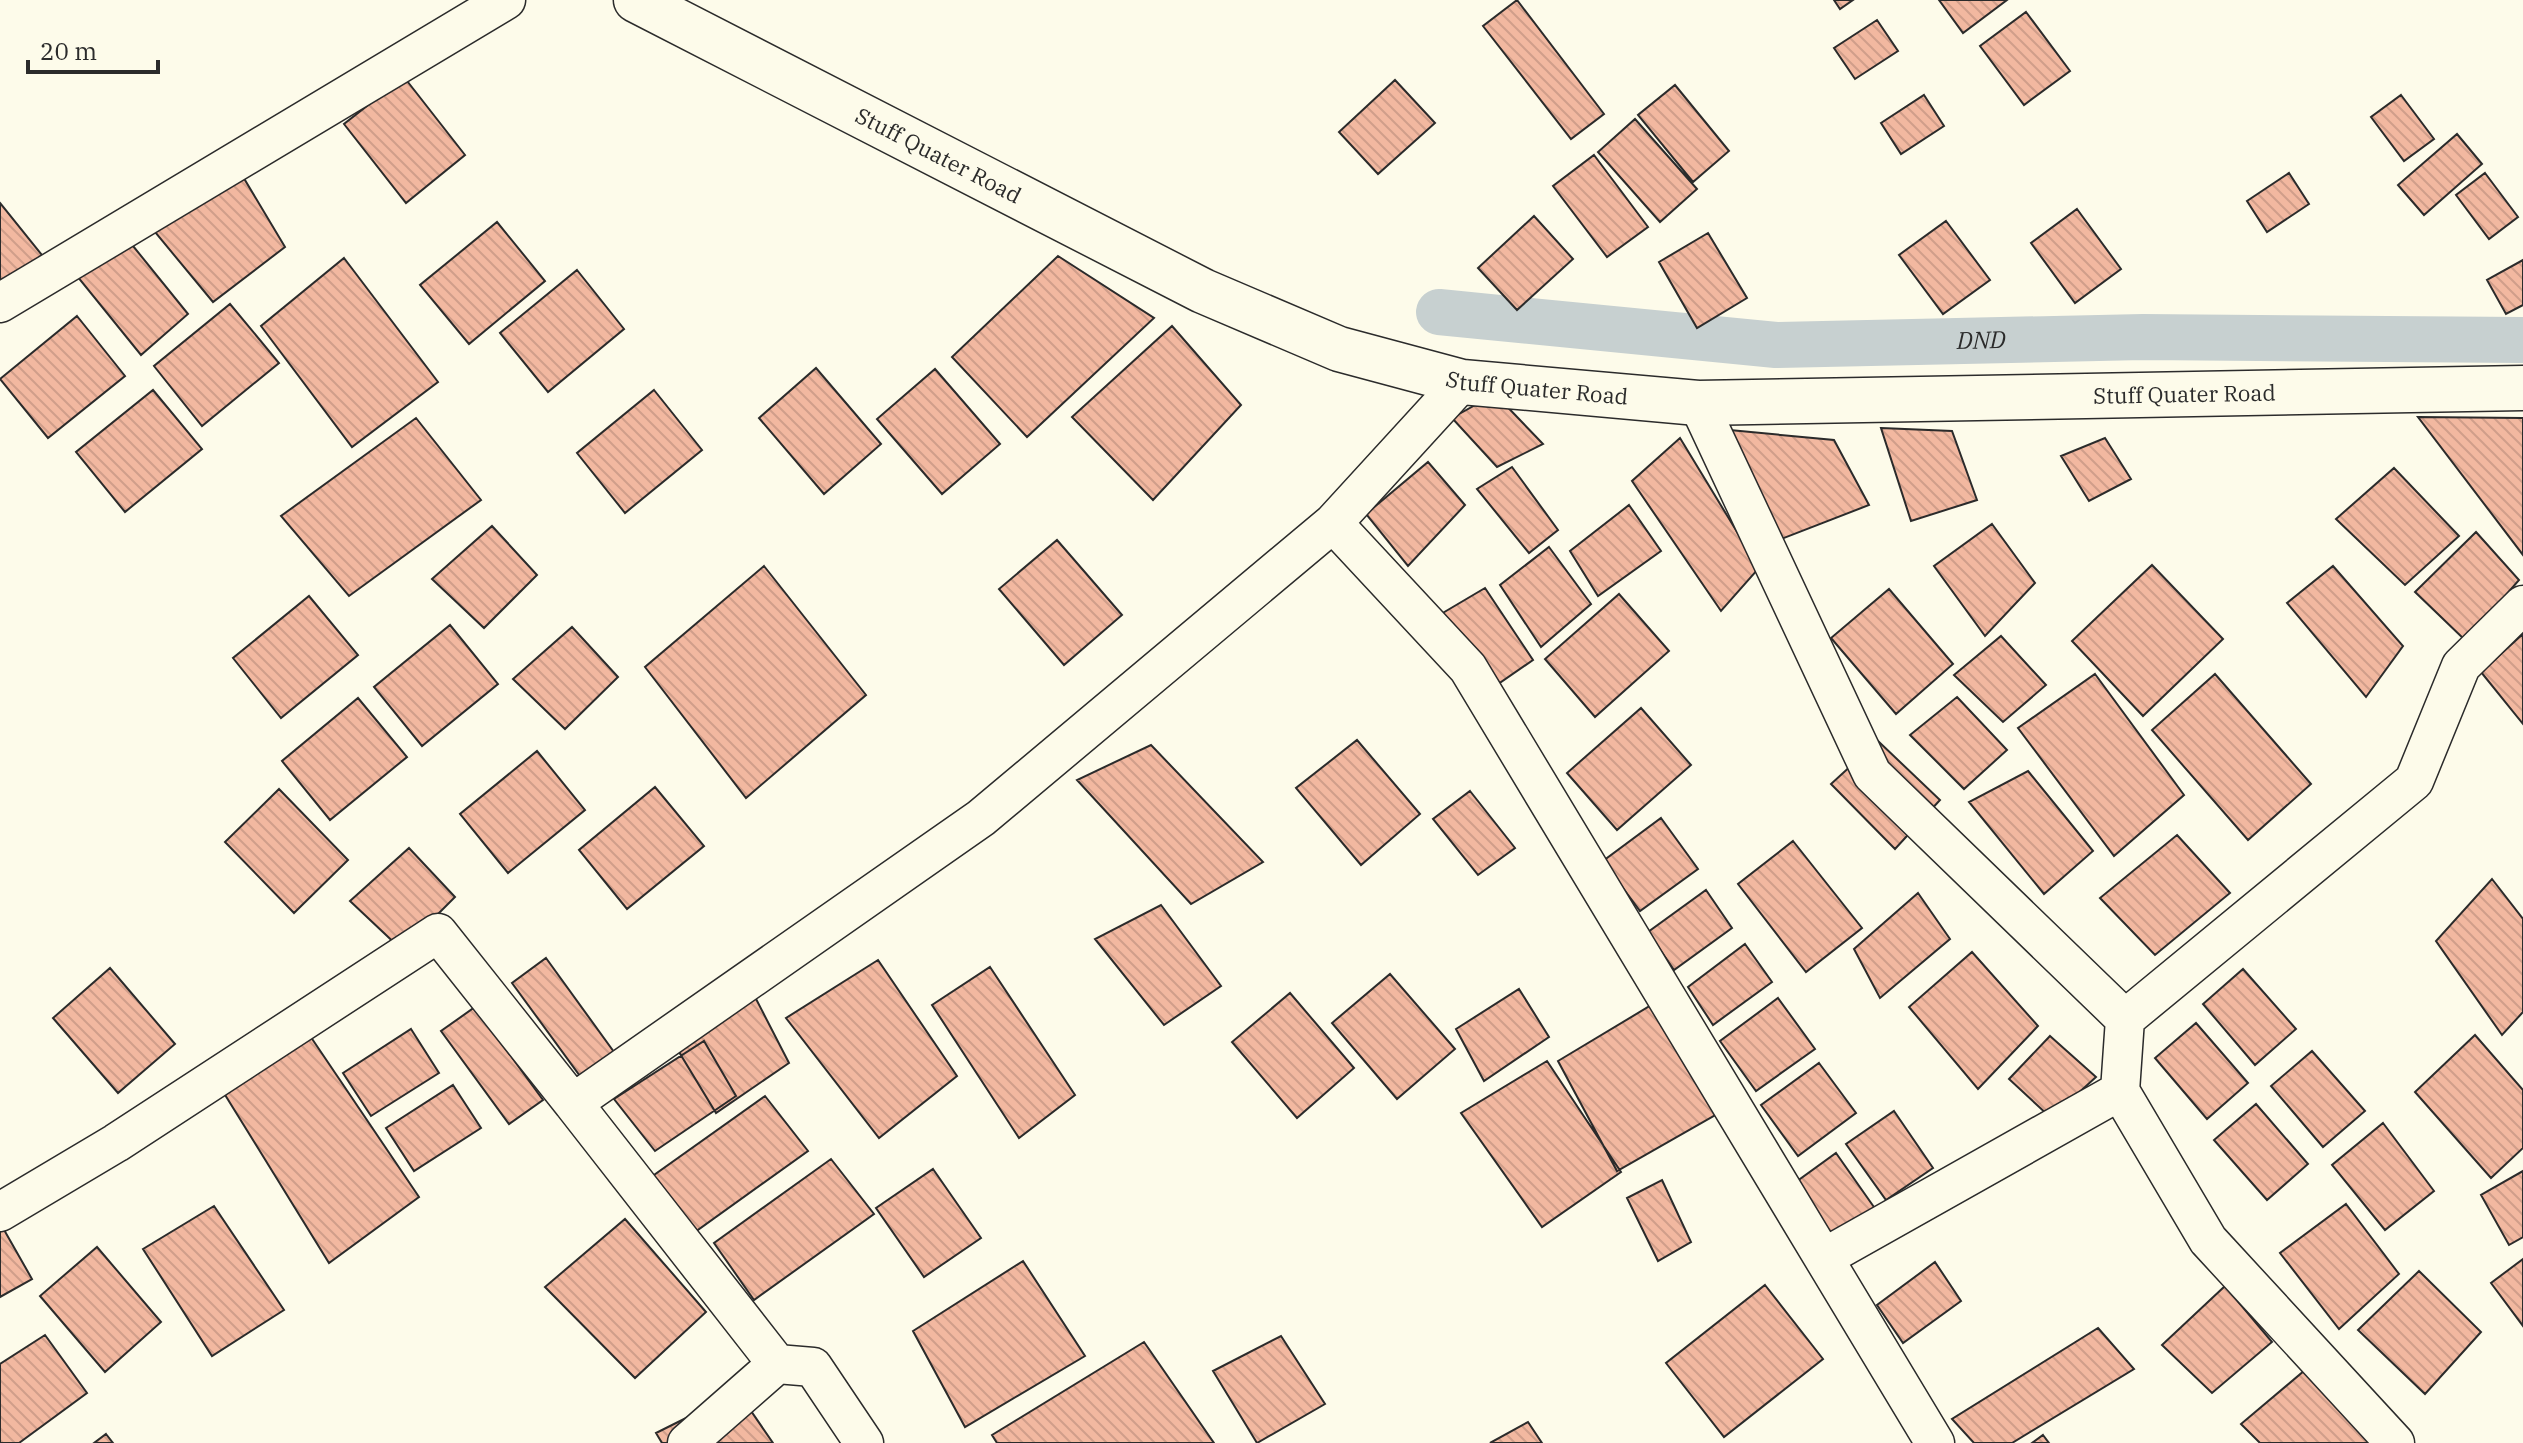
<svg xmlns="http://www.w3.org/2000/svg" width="2523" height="1443" viewBox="0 0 2523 1443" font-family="'IBM Plex Serif',serif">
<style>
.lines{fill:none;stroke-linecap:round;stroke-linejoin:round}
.canal{stroke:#c7d0d0;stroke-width:46}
.building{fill:url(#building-back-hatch);stroke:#2b2b2b;stroke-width:2}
.street-casing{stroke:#2b2b2b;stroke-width:41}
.secondary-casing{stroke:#2b2b2b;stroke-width:47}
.street{stroke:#fdfbea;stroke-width:38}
.secondary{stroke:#fdfbea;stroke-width:44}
.labels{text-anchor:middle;stroke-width:6;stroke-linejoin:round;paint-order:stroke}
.street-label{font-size:22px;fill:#2b2b2b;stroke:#fdfbea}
.water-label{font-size:24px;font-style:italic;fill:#2b2b2b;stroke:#fdfbea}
</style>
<defs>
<pattern id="building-back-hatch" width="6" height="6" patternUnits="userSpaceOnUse" patternTransform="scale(2)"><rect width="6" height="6" fill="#f2b8a0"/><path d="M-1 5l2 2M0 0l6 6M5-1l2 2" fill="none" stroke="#d09e8a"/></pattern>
</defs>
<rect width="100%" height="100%" fill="#fdfbea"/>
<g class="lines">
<path class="canal" id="s1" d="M1439,312L1776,345L2143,337L2523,340"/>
</g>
<path class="building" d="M1517,0L1604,114L1571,139L1483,26Z
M1834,0H1853L1840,9Z
M1939,0H2007L1963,33Z
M2026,12L2070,71L2024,105L1980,46Z
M1877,20L1898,51L1855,79L1834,48Z
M404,77L465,155L406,203L344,124Z
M1395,80L1435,123L1378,174L1339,132Z
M1675,85L1729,151L1693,182L1638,115Z
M1924,95L1944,126L1901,154L1881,123Z
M2401,95L2434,139L2404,161L2371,117Z
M1635,119L1697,189L1660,222L1598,152Z
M2457,134L2482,164L2424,215L2398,185Z
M1594,155L1648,227L1607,257L1553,186Z
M239,170L285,247L213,302L155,232Z
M2289,173L2309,204L2267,232L2247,201Z
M2485,173L2518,217L2489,239L2456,195Z
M0,203L42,255L0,290Z
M2077,209L2121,269L2075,303L2031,243Z
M1534,216L1573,259L1517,310L1478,268Z
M1946,221L1990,280L1943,314L1899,255Z
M497,222L545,281L469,344L420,285Z
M1708,233L1747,298L1697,328L1659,262Z
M129,241L188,314L141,355L77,276Z
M1058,256L1154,318L1027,437L952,357Z
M344,258L438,382L352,447L261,326Z
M2523,260V305L2506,314L2487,280Z
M577,270L624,329L548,392L500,333Z
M230,304L279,363L202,426L154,366Z
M77,316L125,376L48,438L0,379Z
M1172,326L1241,405L1153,500L1072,417Z
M816,368L881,444L824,494L759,418Z
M935,369L1000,444L942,494L877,419Z
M153,390L202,449L125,512L76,452Z
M654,390L702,450L625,513L577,453Z
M1495,394L1543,444L1497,467L1452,418Z
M2418,417L2523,418V555Z
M416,418L481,500L349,596L281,516Z
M1881,428L1952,431L1977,500L1911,521Z
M1719,429L1834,440L1869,505L1771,543Z
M1680,438L1759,568L1721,611L1632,481Z
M2105,438L2131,479L2089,501L2061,456Z
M1428,462L1465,505L1408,566L1366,514Z
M1512,467L1558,530L1529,553L1477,489Z
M2394,468L2459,536L2405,585L2336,519Z
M1629,505L1661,551L1598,596L1570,551Z
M1992,524L2035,583L1985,636L1934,566Z
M492,526L537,575L484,628L432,579Z
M2476,532L2519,580L2466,641L2415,592Z
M1057,540L1122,615L1064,665L999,589Z
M1549,547L1591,604L1541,647L1500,585Z
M2152,565L2223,639L2143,716L2072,641Z
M764,566L866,695L746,798L645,667Z
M2333,566L2403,646L2366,697L2287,603Z
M1485,588L1533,660L1488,691L1441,614Z
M1889,589L1953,664L1896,714L1831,638Z
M1619,594L1669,651L1595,717L1545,659Z
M309,596L358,655L281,718L233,658Z
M450,625L498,684L422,746L374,687Z
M572,627L618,677L565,729L513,679Z
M2523,634V724L2481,672Z
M2001,636L2046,685L2003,722L1954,675Z
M2095,674L2184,795L2114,856L2018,728Z
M2215,674L2311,784L2248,840L2152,730Z
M1957,697L2007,750L1964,789L1910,735Z
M358,698L407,757L330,820L282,761Z
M1641,708L1691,765L1617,830L1567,773Z
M1357,740L1420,814L1361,865L1296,788Z
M1878,741L1940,800L1895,849L1831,784Z
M1151,745L1263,862L1191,904L1077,780Z
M537,751L585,810L508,873L460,814Z
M2028,771L2093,851L2044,894L1969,802Z
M655,787L704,846L627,909L579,850Z
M279,789L348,860L294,913L225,842Z
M1470,791L1515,848L1478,875L1433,819Z
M1661,818L1698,869L1640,911L1603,861Z
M2177,835L2230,893L2155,955L2100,898Z
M1793,841L1862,928L1806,972L1738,884Z
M409,848L455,897L402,950L350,901Z
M2492,879L2523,919V1012L2502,1035L2436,941Z
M1706,890L1732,928L1674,970L1648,932Z
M1918,893L1950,939L1880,998L1854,949Z
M1161,905L1221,986L1164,1025L1095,939Z
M1745,944L1772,982L1713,1025L1688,987Z
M1972,952L2038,1026L1978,1089L1909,1007Z
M546,958L614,1052L580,1076L512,983Z
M878,960L957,1076L879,1138L786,1018Z
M990,967L1075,1095L1019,1138L932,1005Z
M110,968L175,1044L118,1093L53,1018Z
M2243,969L2296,1029L2255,1065L2203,1004Z
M1390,974L1455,1049L1397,1099L1332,1023Z
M1519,989L1549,1037L1484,1081L1456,1029Z
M1290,993L1354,1068L1297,1118L1232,1042Z
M754,995L789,1063L716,1113L676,1047Z
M1778,998L1815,1049L1756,1091L1720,1041Z
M1658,1001L1717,1114L1617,1171L1558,1061Z
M475,1007L543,1100L509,1124L441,1031Z
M300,1021L419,1197L329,1263L214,1077Z
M2196,1023L2248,1083L2207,1119L2155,1058Z
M411,1029L439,1073L371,1116L343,1073Z
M2475,1035L2523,1090V1148L2491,1178L2415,1092Z
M2050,1036L2096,1077L2051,1118L2009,1079Z
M704,1041L736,1096L655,1151L614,1099Z
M2312,1051L2365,1111L2323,1147L2271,1086Z
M1547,1061L1621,1172L1542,1227L1461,1113Z
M1819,1063L1856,1113L1798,1156L1761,1105Z
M453,1085L481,1128L414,1171L386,1128Z
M765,1096L808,1151L688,1237L647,1180Z
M2256,1104L2308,1164L2267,1200L2214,1140Z
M1894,1111L1933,1168L1886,1200L1846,1144Z
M2383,1123L2434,1191L2385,1230L2332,1165Z
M1836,1153L1876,1210L1829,1243L1789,1187Z
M831,1159L874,1214L754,1300L714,1243Z
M933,1169L981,1238L924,1277L876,1208Z
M2523,1171V1237L2509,1245L2481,1195Z
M1662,1180L1691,1242L1658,1261L1627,1198Z
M2346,1204L2399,1274L2339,1329L2280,1253Z
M214,1206L284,1310L212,1356L143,1249Z
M625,1219L706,1312L635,1378L545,1287Z
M3,1228L32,1279L0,1297V1230Z
M97,1247L161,1322L105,1372L40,1296Z
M2523,1259V1326L2491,1283Z
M1023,1261L1085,1356L965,1427L913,1331Z
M1935,1262L1961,1301L1903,1343L1877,1305Z
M2419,1271L2481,1332L2425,1394L2358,1330Z
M1765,1285L1823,1359L1724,1437L1666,1363Z
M2225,1286L2272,1342L2212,1393L2162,1345Z
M2098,1328L2134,1369L2012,1443H1974L1952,1419Z
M45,1335L87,1393L19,1443H0V1364Z
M1281,1336L1325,1404L1257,1443L1213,1371Z
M1144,1342L1214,1443H997L992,1435Z
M2311,1365L2382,1443H2260L2241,1424Z
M738,1392L773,1443H662L656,1433Z
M1528,1422L1542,1443H1490Z
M106,1434L113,1443H94Z
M2043,1435L2049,1443H2032Z"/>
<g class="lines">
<defs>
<path id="street" d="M0,303L506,0
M1698,403L1872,774L2125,1019L2120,1091L2208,1240L2395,1443
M1333,523L1468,668L1935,1443
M2125,1019L2414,781L2461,666L2523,605
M0,1212L116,1143L438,933L573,1103
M1825,1257L2120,1091
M777,1364L813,1367L864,1443
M687,1443L777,1364L573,1103L981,818L1333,523L1462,382"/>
<g id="secondary">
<path id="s2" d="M636,0L1203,291L1339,349L1462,382L1698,403L2523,388"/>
</g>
</defs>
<use href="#street" class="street-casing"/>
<use href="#secondary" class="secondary-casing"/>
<use href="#street" class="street"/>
<use href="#secondary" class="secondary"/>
</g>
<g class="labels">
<g class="street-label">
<text dy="8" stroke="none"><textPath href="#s2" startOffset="340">Stuff Quater Road</textPath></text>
<text dy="8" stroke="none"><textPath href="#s2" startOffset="988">Stuff Quater Road</textPath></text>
<text dy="8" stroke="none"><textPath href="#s2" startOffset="1636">Stuff Quater Road</textPath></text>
</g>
<g class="water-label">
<text dy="8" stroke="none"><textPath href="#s1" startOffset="544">DND</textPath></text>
</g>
</g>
<path d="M28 60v12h130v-12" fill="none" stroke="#2b2b2b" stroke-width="4"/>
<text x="40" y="60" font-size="24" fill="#2b2b2b" stroke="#fdfbea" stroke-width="6" paint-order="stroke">20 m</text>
</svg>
